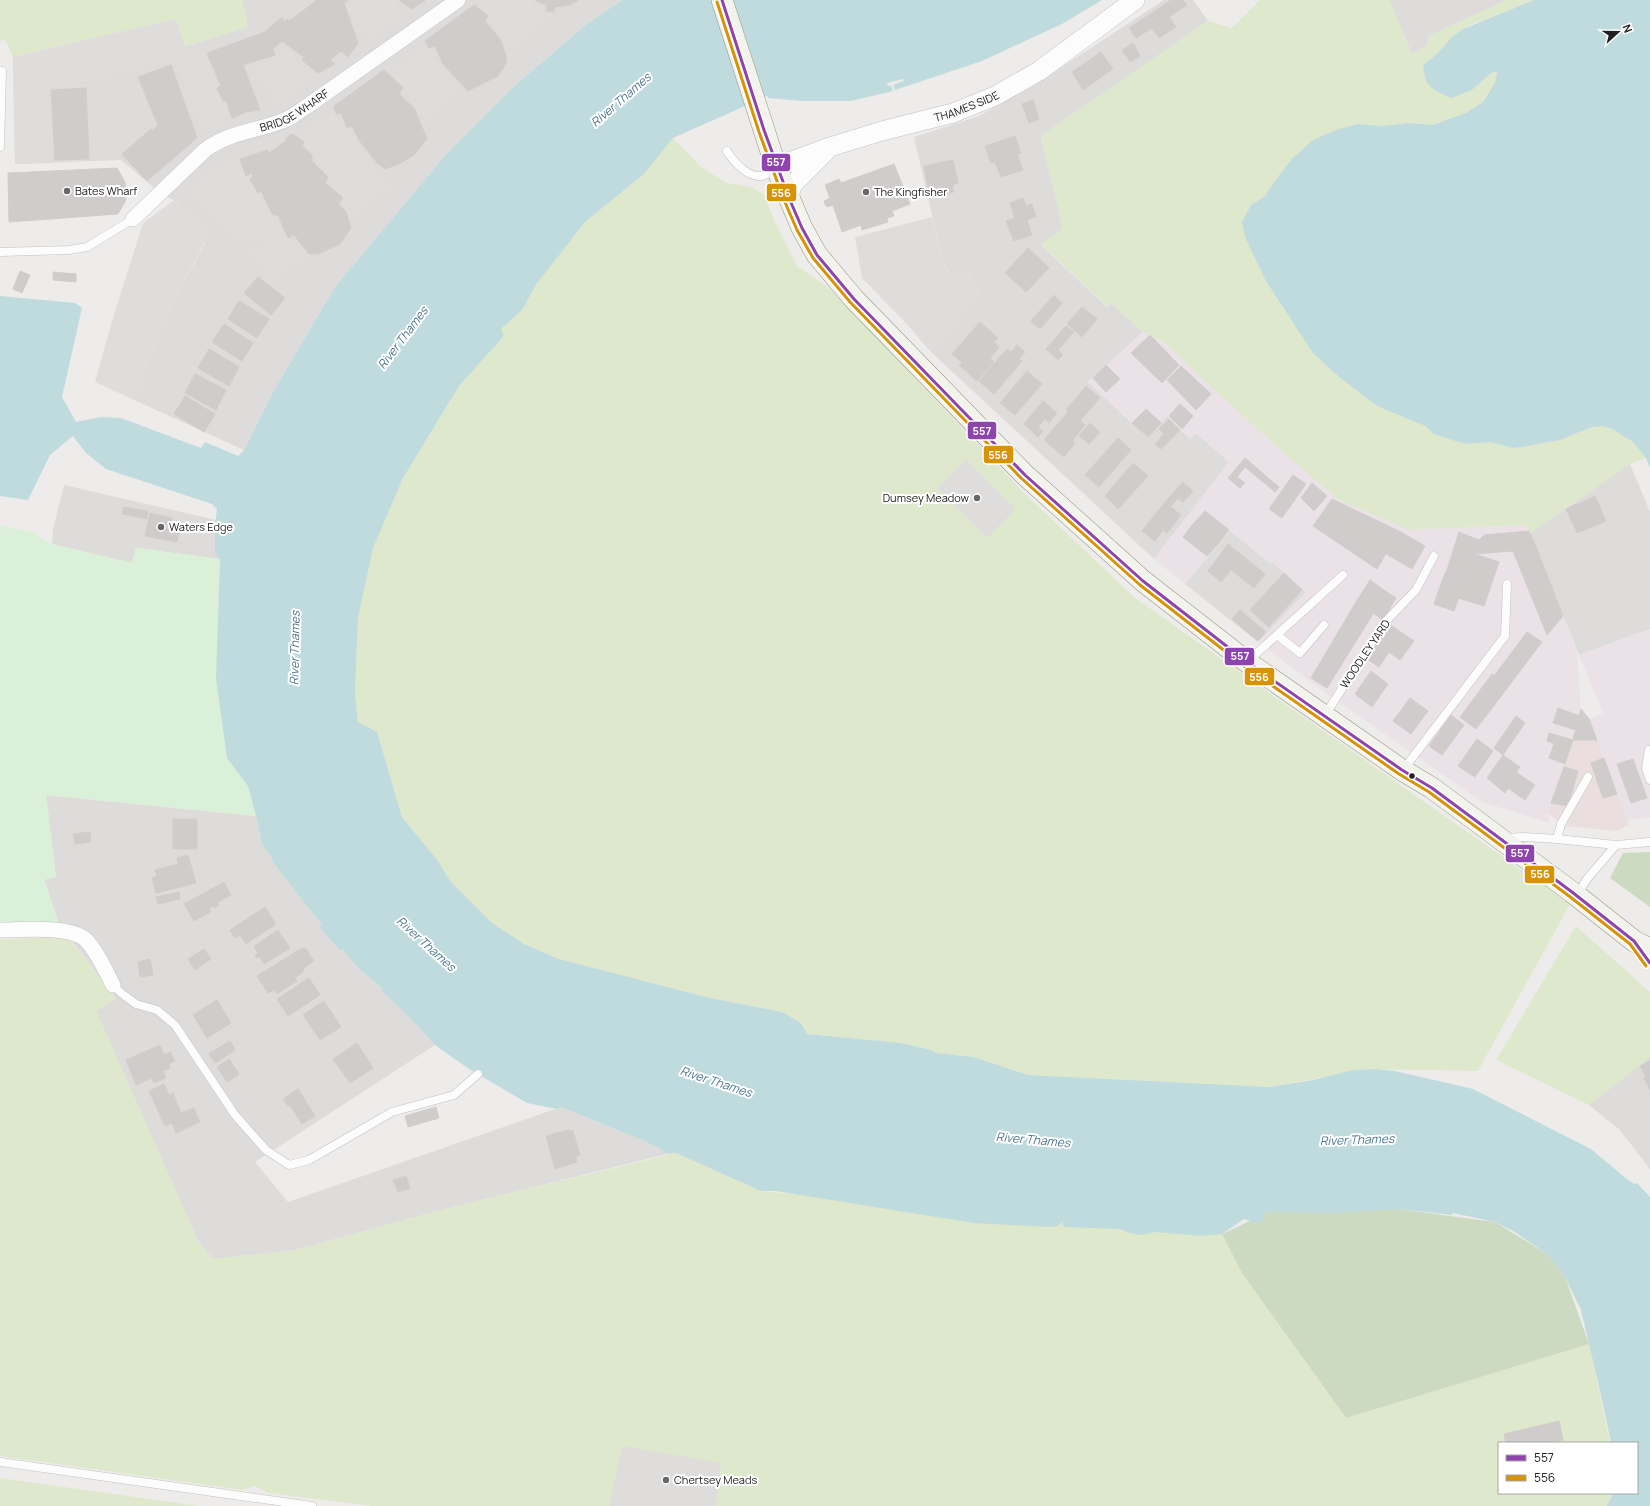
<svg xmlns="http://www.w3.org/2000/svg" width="1650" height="1506" viewBox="0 0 1650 1506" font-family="Manrope,sans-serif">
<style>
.residential{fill:#dddcdb}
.commercial{fill:#eadede}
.industrial{fill:#ebe2e8}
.grass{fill:#dee8cc}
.forest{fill:#cddac2}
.park{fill:#dbf0d8}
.parking{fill:#dedddc}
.water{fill:#c0dbdd}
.building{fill:#cfcccb;stroke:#d1cdcb}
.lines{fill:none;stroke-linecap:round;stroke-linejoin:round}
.service-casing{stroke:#c1c1c0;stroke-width:9}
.minor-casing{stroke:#c1c1c0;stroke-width:16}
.tertiary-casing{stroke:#c1c1c0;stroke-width:20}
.secondary-casing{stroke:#979683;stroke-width:22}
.service{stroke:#fcfcfc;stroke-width:8}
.minor{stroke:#fcfcfc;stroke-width:15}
.tertiary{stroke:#fcfcfc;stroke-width:19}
.secondary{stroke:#f3f3ed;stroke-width:21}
.bus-1-casing{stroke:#fff;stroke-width:6}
.bus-2-casing{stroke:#fff;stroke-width:6}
.bus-1{stroke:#8e44ad;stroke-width:3}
.bus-2{stroke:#d79205;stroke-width:3}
.poi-dot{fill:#686767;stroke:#fff;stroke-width:1.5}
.bus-dot{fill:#202020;stroke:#fff;stroke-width:1.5}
.labels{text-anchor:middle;stroke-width:4;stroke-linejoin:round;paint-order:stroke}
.street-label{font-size:11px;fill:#202020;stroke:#fff}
.poi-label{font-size:11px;fill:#202020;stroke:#fff;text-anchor:start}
.water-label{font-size:12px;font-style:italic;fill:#4c7690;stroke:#fff}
.line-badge{stroke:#fff;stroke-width:1.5}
.badge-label{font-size:11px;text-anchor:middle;font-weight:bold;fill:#fff}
</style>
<rect width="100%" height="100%" fill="#eeecea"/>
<path class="residential" d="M242,0H622L587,24L512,88L448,152L335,287L273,392L244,450L132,399L171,306L205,243L179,203L160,193L121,160L15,164L13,57L186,46L248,27Z
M1164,0H1193L1208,21L1041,136L1063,229L1041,245L1107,307L1111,303L1143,332L1088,382L1147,437L1167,416L1190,439L1196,433L1229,462L1154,559L930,351L980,291L968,273L957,282L943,263L914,137L979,116L1033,86Z
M1389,0H1506L1427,37V45L1412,54Z
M1630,464L1650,512V629L1579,655L1530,533Z
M64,485L216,520L215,551L220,559L136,548L132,563L52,544L53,529Z
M1229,530L1270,563L1272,561L1307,592L1258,642L1185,584Z
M46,795L256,816L262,844L273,859L271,860L323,926L319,927L342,949L358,968L383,989L435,1045L255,1162L288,1202L561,1107L642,1140L662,1149L667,1154L445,1209L295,1250L213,1259L198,1241L96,1011L116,999L59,924L44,879L56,877Z
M1650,1057V1169L1619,1129L1589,1105Z"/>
<path class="commercial" d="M1581,709L1589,719L1629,825L1617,831L1564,826L1548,813L1573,740Z"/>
<path class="industrial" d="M1143,332L1161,340L1259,431L1337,499L1408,530L1527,525L1577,651L1581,709L1573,740L1548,813L1549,823L1482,802L1323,691L1258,642L1306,592L1272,562L1271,564L1230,531L1185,584L1154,559L1229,462L1196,433L1190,439L1167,416L1148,437L1088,382Z
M1650,629V818L1627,820L1589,719L1603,713L1579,655Z"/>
<path class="grass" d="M0,0H242L248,27L186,46L175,19L13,57L5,40L0,41Z
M1260,0H1389L1412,54L1427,45V37L1506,0H1534L1468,26L1451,38L1438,53L1423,65L1472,90L1491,73L1497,72L1495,83L1483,102L1466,113L1432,125L1408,123L1383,126L1358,124L1271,188L1264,197L1251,205L1313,353L1339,377L1377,406L1425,426L1434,434L1466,444L1491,442L1512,448L1523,447L1560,440L1592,427L1603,426L1613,429L1624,437L1632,441L1646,458L1630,464L1530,533L1526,525L1408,530L1337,499L1259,431L1161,340L1143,332L1111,303L1108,307L1041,244L1063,229L1041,136L1208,21L1232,28Z
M673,138L701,167L727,183L751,187L764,195L775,222L797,266L829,288L1025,494L1134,597L1272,695L1570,904L1478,1071L1366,1069L1270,1087L1028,1075L974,1057L936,1053L931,1050L901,1043L807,1034L801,1023L782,1012L710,998L559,959L524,944L491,922L451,882L438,861L402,817L377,732L358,722L355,694L358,619L372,548L403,478L459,386L504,336L501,329L523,309L535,286L585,222L644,174Z
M1576,926L1650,992V1057L1589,1105L1496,1060Z
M68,937L116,999L96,1011L198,1241L213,1259L295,1250L445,1209L676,1153L761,1191L1222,1234L1242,1273L1346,1418L1589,1344L1610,1443H1499V1493H1611L1610,1506H716L721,1463L610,1497L609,1506H372L269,1493L254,1486L243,1490L0,1456V939Z
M0,1478L199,1506H0Z"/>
<path class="forest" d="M1650,852V907L1610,878L1623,853Z
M1398,1209L1495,1222L1547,1254L1565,1277L1589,1344L1346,1418L1242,1273L1222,1234L1269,1212Z"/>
<path class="park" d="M0,526L32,532L52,544L132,563L136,548L220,559L216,679L227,758L248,786L256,816L46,795L56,877L44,880L59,924L0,925Z"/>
<path class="parking" d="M354,0H393L405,14L369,38L346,6Z
M490,0H531L545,20L511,47L482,6Z
M175,19L189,55L203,50L229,119L203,131L176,59L85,82L50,88L52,163L15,164L13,57Z
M426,48L460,92L426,118L391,71Z
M288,49L310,80L279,103L255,71Z
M334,112L390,186L354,214L300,136Z
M235,156L258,193L288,238L306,261L296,268L293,263L272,280L250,253L264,244L258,234L242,244L190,190Z
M174,200L211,230L171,306L132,399L95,382L112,321L143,223Z
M932,217L943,264L957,282L968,273L980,291L930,351L906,323L862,278L855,237Z
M966,459L1016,509L987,538L937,488Z
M622,1446L721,1463L716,1506H609Z"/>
<path class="water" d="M622,0H1102L1062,24L982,61L895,90L893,85L904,81L903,79L887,83L888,86L891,85L893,91L851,101H802L768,98V96L748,103L745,106L673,138L644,174L585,222L535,286L523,309L501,329L504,336L459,386L403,478L373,548L358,618L355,694L358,722L377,732L402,817L438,861L451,882L491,922L524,944L559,959L710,998L782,1012L801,1023L807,1034L901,1043L931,1050L936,1053L974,1057L1028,1075L1270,1087L1313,1080L1353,1070L1376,1069L1395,1071L1473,1089L1591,1149L1628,1180L1634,1184L1637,1183L1650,1197V1506H1607L1613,1493H1637V1443H1611L1602,1400L1581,1310L1565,1277L1547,1254L1513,1231L1495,1222L1453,1213L1452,1215L1398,1209L1337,1213L1269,1212L1264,1214L1263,1221L1256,1223L1244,1219L1222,1234L1201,1236L1154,1232L1142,1235L1130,1233L1119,1229L1064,1227L1062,1222L1057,1226L1048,1227L974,1223L775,1191H761L676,1153L667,1154L661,1149L642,1140L561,1107L557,1109L527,1103L469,1069L435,1045L410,1018L382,991L383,989L358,968L342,949L340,950L319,927L322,925L271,860L272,858L262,844L256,816L248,786L227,758L216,679L220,560L215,552V525L217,509L212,504L106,469L86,453L73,436L50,455L28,500L0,496V296L75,303L82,308L62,397L76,422L101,417L121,418L201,448L205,442L238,456L244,450L273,392L335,287L448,152L512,88L587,24Z
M1534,0H1650V468L1646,458L1632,441L1624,437L1613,429L1603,426L1592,427L1560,440L1523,447L1512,448L1491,442L1466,444L1452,440L1434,434L1425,426L1377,406L1339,377L1313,353L1266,281L1245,237L1242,222L1251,205L1264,197L1280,174L1293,158L1313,140L1336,130L1358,124L1383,126L1408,123L1432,125L1466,113L1483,102L1495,83L1497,72L1491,73L1472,90L1451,98C1431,88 1426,89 1423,65L1438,53L1451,38L1463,29Z"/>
<path class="building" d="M315,0H348L344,3L358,43L348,57L341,51L330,60L335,64L318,73L302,60L305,58L282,41L273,49L275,55L243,65L260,110L246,112L232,118L226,100L223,101L217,88L221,86L207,53L265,32L282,17L284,21L288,19L289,21L315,2Z
M399,0H424L425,1L411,9Z
M535,0H579L570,5L555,7L554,12L546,11L547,5Z
M1171,0H1183L1187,5L1169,17L1176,27L1159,38L1152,28L1136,38L1129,28Z
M474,5L488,16L485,21L500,39L506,55V64L498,76L468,91L443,64L435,46L429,48L425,41Z
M1133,43L1140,56L1130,62L1122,50Z
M1101,52L1113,69L1083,90L1072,72Z
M171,65L197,138L147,181L122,154L151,129L153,131L158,125L138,77Z
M384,70L403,88L399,94L414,108L427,139L414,155L399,164L385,169L378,164L359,140L352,126L347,128L341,113L336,114L334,106Z
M86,88L89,159L55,160L51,90Z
M1033,100L1039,119L1029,123L1022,104Z
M292,134L304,142L302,146L312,155V161L328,177L325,183L343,198L338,204L345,210L351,228L340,244L318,254H309L294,235L288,238L278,215H273L261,191L258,193L250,179L253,177L252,173L246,176L240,159L267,150L269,153L287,140L286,138Z
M1015,136L1021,153L1017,154L1023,170L1001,177L995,162L991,163L985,146Z
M953,160L958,183L952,185L954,192L939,195L938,191L931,193L930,188H928L924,166Z
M894,164L910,204L892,211L894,216L887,218L888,222L862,230L861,225L842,232L833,205L827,207L825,204L824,201L830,198L825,185L839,179L841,183Z
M117,168L125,182L126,200L118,214L9,222L8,173Z
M1023,198L1026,206L1032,204L1036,216L1027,220L1032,235L1014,241L1006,221L1015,218L1010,203Z
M1028,248L1049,268L1026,292L1005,273Z
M20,271L30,275L22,293L13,289Z
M53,272L76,274V282L53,280Z
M258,277L285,298L271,315L244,293Z
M1054,295L1062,303L1040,329L1031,321Z
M239,301L269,319L257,338L228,319Z
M1082,307L1097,319L1082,337L1067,324Z
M980,322L998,338L994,342L999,347L990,358L994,362L977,381L959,365L962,362L952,354Z
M224,324L253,343L242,361L212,342Z
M1066,326L1074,332L1058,350L1063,355L1058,360L1046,349Z
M1150,335L1179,365L1162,383L1131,353Z
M1017,345L1025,352L1019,359L1022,361L994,394L979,381L1007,349L1011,352Z
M209,349L239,367L229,386L198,368Z
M1106,365L1120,379L1106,392L1093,378Z
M1181,366L1211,394L1196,410L1167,380Z
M1027,371L1042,384L1015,415L1000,403Z
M195,374L226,390L216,410L185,393Z
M1086,386L1100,398L1080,421L1085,425L1072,441L1075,443L1064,457L1044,440L1068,412L1066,410Z
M185,396L215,414L204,432L174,414Z
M1043,401L1057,413L1049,423L1045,419L1038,427L1043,431L1038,437L1024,424Z
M1180,404L1193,416L1182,429L1169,416Z
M1146,409L1161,423L1148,437L1132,423Z
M1169,419L1180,430L1161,449L1155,444L1164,434L1159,429Z
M1090,423L1100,432L1089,444L1079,436Z
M1118,438L1131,450L1099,487L1085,475Z
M1245,458L1279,487L1275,492L1245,467L1237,477L1245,483L1240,488L1228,478Z
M1133,463L1148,476L1118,509L1105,496Z
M1293,475L1306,484L1282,518L1269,509Z
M1183,482L1193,491L1183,502L1178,498L1171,506L1165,502Z
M1312,483L1327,496L1314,511L1301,498Z
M1595,496L1606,521L1577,533L1566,509Z
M1332,499L1399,531L1377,569L1313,526Z
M1165,502L1181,515L1167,533L1163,530L1155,541L1142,531Z
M123,507L148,511L147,519L122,514Z
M1205,511L1229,530L1218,544L1193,524Z
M150,513L172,518L170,526L180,528L177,542L145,536Z
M1193,524L1218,544L1207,556L1183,537Z
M1399,531L1413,539L1400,562L1386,554Z
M1529,531L1537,549L1475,554L1479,540L1484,535Z
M1459,532L1479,540L1469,574L1448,567Z
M1413,539L1425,546L1412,569L1400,562Z
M1228,544L1265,574L1254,588L1231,570L1221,582L1208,571Z
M1537,549L1563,616L1547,635L1513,551Z
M1475,554L1499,562L1484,606L1458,598Z
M1448,567L1469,574L1462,588L1442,581Z
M1284,573L1302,590L1269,627L1250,610Z
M1370,580L1384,590L1370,611L1356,602Z
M1442,581L1462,588L1454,611L1434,604Z
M1384,590L1396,598L1383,620L1370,611Z
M1356,602L1373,614L1327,688L1311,678Z
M1240,610L1266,632L1258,641L1232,619Z
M1389,624L1414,641L1400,660L1389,652L1379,667L1367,659Z
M1527,632L1542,642L1508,687L1494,676Z
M1371,671L1388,684L1372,707L1355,694Z
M1492,674L1508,687L1493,707L1478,693Z
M1478,693L1493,707L1476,729L1460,717Z
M1410,698L1428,711L1411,734L1393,721Z
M1558,708L1580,716L1576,730L1553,723Z
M1581,709L1589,719L1597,740H1573Z
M1451,715L1464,725L1442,755L1429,746Z
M1516,716L1525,723L1503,755L1494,748Z
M1549,733L1573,740L1570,749L1547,741Z
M1477,739L1493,751L1475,777L1458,766Z
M1554,744L1570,749L1565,764L1549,758Z
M1503,755L1520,767L1516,772L1535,785L1525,800L1508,788L1505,793L1487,778Z
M1604,758L1617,794L1603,798L1591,763Z
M1633,759L1647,798L1631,803L1617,764Z
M1564,767L1578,771L1568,806L1551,803Z
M173,819H197V849H173Z
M90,832L91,842L75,844L73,834Z
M188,855L196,883L156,893L152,878L157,876L155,870L178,864L177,858Z
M224,882L231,895L218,902L219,905L214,908L212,906L209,907L211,912L194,921L184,904Z
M179,892L180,899L158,904L156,897Z
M265,907L276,924L246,944L240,935L235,938L230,930Z
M278,930L290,948L264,964L260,957L257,958L255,955L258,953L254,946Z
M302,948L306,949L314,961L305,967L301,974L295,977L297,981L277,994L275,990L268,993L257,976Z
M204,949L211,959L195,970L188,959Z
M150,959L153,975L140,977L138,962Z
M309,978L320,995L288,1016L277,999Z
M217,1000L231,1023L207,1038L193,1015Z
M324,1001L341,1027L320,1040L303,1015Z
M230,1041L235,1050L215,1063L209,1054Z
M357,1043L373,1068L350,1083L333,1059Z
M160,1045L164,1055L170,1052L175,1061L169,1064L170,1068L163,1071L166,1078L154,1083L152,1078L136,1085L126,1060Z
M229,1059L239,1074L227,1082L217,1067Z
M1650,1061V1090L1644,1078L1646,1077L1640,1066Z
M164,1084L169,1095L173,1093L181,1113L194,1108L200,1122L176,1133L172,1123L165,1126L149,1091Z
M298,1089L315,1116L302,1124L290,1105L288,1106L283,1099Z
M436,1107L439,1118L408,1127L405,1116Z
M568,1130L573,1131L580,1155L576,1156L577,1162L555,1169L546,1136Z
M406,1176L410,1188L398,1192L393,1180Z
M1559,1421L1563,1440L1549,1443H1506L1504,1434Z"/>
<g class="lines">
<defs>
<path id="service" d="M0,147L2,71
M727,151C733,161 750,181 765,175C768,173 772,170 776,168
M0,252L69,250L87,247L133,219
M1277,635L1300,653L1324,625
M1248,661L1343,575
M1325,715L1385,622L1416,590L1434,556
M1649,750L1646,768L1650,780
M1403,770L1505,636L1507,584
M1505,838L1522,837L1557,839L1616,845L1650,842
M1557,839L1561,824L1588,777
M1577,895L1587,879L1616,845
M113,985L121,993L136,1004L157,1010L175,1025L235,1115L266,1150L289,1165L309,1160L392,1112L454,1095L478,1074
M0,1462L312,1506"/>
<g id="minor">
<path id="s1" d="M133,219L205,150C229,132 258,131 285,120C292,117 299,111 306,107L458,0"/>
<path d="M0,930C21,930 72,925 87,941C98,953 105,970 113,985"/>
</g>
<g id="tertiary">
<path id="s2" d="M776,167L830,147L882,131L953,113L995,96L1039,71L1135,0"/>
<path d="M789,198L792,185L825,152"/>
</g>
<path id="secondary" d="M722,0L776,167L802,228L817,255L854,299L1025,475L1143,581L1247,662L1402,770L1432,788L1572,892L1634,941L1650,949"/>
</defs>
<use href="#service" class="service-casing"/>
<use href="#minor" class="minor-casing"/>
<use href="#tertiary" class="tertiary-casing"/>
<use href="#secondary" class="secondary-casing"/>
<use href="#service" class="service"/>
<use href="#minor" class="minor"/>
<use href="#tertiary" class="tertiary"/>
<use href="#secondary" class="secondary"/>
<defs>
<path id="bus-1" d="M722,0L764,130L789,198L802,228L817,255L854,299L1025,475L1143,581L1247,662L1402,770L1432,788L1572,892L1634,941L1650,963"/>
<path id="bus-2" d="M717,2L759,132L784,200L797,230L813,258L850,302L1021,478L1140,585L1244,666L1399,774L1429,792L1569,896L1630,944L1646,966"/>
</defs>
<use href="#bus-1" class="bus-1-casing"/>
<use href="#bus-2" class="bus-2-casing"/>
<use href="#bus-1" class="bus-1"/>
<use href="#bus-2" class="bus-2"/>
</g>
<g class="poi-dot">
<circle cx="67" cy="191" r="4"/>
<circle cx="866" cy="192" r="4"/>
<circle cx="977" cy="498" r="4"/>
<circle cx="161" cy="527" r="4"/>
<circle cx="666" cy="1480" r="4"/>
</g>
<circle class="bus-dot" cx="1412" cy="776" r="3.5"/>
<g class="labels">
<g class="street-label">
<text dy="4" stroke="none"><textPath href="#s2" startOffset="200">THAMES SIDE</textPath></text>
<text dy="4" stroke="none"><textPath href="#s1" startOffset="198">BRIDGE WHARF</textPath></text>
<text transform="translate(1365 654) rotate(-56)" y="4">WOODLEY YARD</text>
</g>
<g class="poi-label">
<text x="75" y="195">Bates Wharf</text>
<text x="874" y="196">The Kingfisher</text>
<text x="969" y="502" text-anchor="end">Dumsey Meadow</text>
<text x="169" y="531">Waters Edge</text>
<text x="674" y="1484">Chertsey Meads</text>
</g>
<g class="water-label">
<text transform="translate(621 100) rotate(-41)" y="4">River Thames</text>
<text transform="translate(403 338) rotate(-53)" y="4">River Thames</text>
<text transform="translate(295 648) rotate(-89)" y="4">River Thames</text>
<text transform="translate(426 944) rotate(42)" y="4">River Thames</text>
<text transform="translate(716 1082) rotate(18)" y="4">River Thames</text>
<text transform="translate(1033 1140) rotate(5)" y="4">River Thames</text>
<text transform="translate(1357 1140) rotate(-2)" y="4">River Thames</text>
</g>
</g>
<g class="line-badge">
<rect x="761" y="153" width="30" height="19" rx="4" fill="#8e44ad"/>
<rect x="766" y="183" width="31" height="19" rx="4" fill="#d79205"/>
<rect x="967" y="421" width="30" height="19" rx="4" fill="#8e44ad"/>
<rect x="983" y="445" width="31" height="19" rx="4" fill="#d79205"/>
<rect x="1224" y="647" width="31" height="19" rx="4" fill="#8e44ad"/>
<rect x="1244" y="667" width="31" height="19" rx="4" fill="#d79205"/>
<rect x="1505" y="844" width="30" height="19" rx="4" fill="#8e44ad"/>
<rect x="1524" y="865" width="31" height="19" rx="4" fill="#d79205"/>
</g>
<g class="badge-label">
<text x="776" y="166">557</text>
<text x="781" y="197">556</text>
<text x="982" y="435">557</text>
<text x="998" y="459">556</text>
<text x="1240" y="660">557</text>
<text x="1259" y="681">556</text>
<text x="1520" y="857">557</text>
<text x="1540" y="878">556</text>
</g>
<rect x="1498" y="1442" width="140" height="52" fill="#ffffff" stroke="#a6a6a6"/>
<rect x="1506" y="1455" width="20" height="6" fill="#8e44ad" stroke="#a6a6a6"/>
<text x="1534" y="1462" font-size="12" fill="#202020">557</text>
<rect x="1506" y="1475" width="20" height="6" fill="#d79205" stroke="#a6a6a6"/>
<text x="1534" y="1482" font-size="12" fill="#202020">556</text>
<g transform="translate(1618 32) rotate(69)" stroke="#ffffff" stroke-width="3" paint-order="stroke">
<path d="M0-3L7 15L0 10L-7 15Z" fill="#202020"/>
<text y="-6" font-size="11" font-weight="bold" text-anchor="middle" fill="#202020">N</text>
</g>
</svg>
